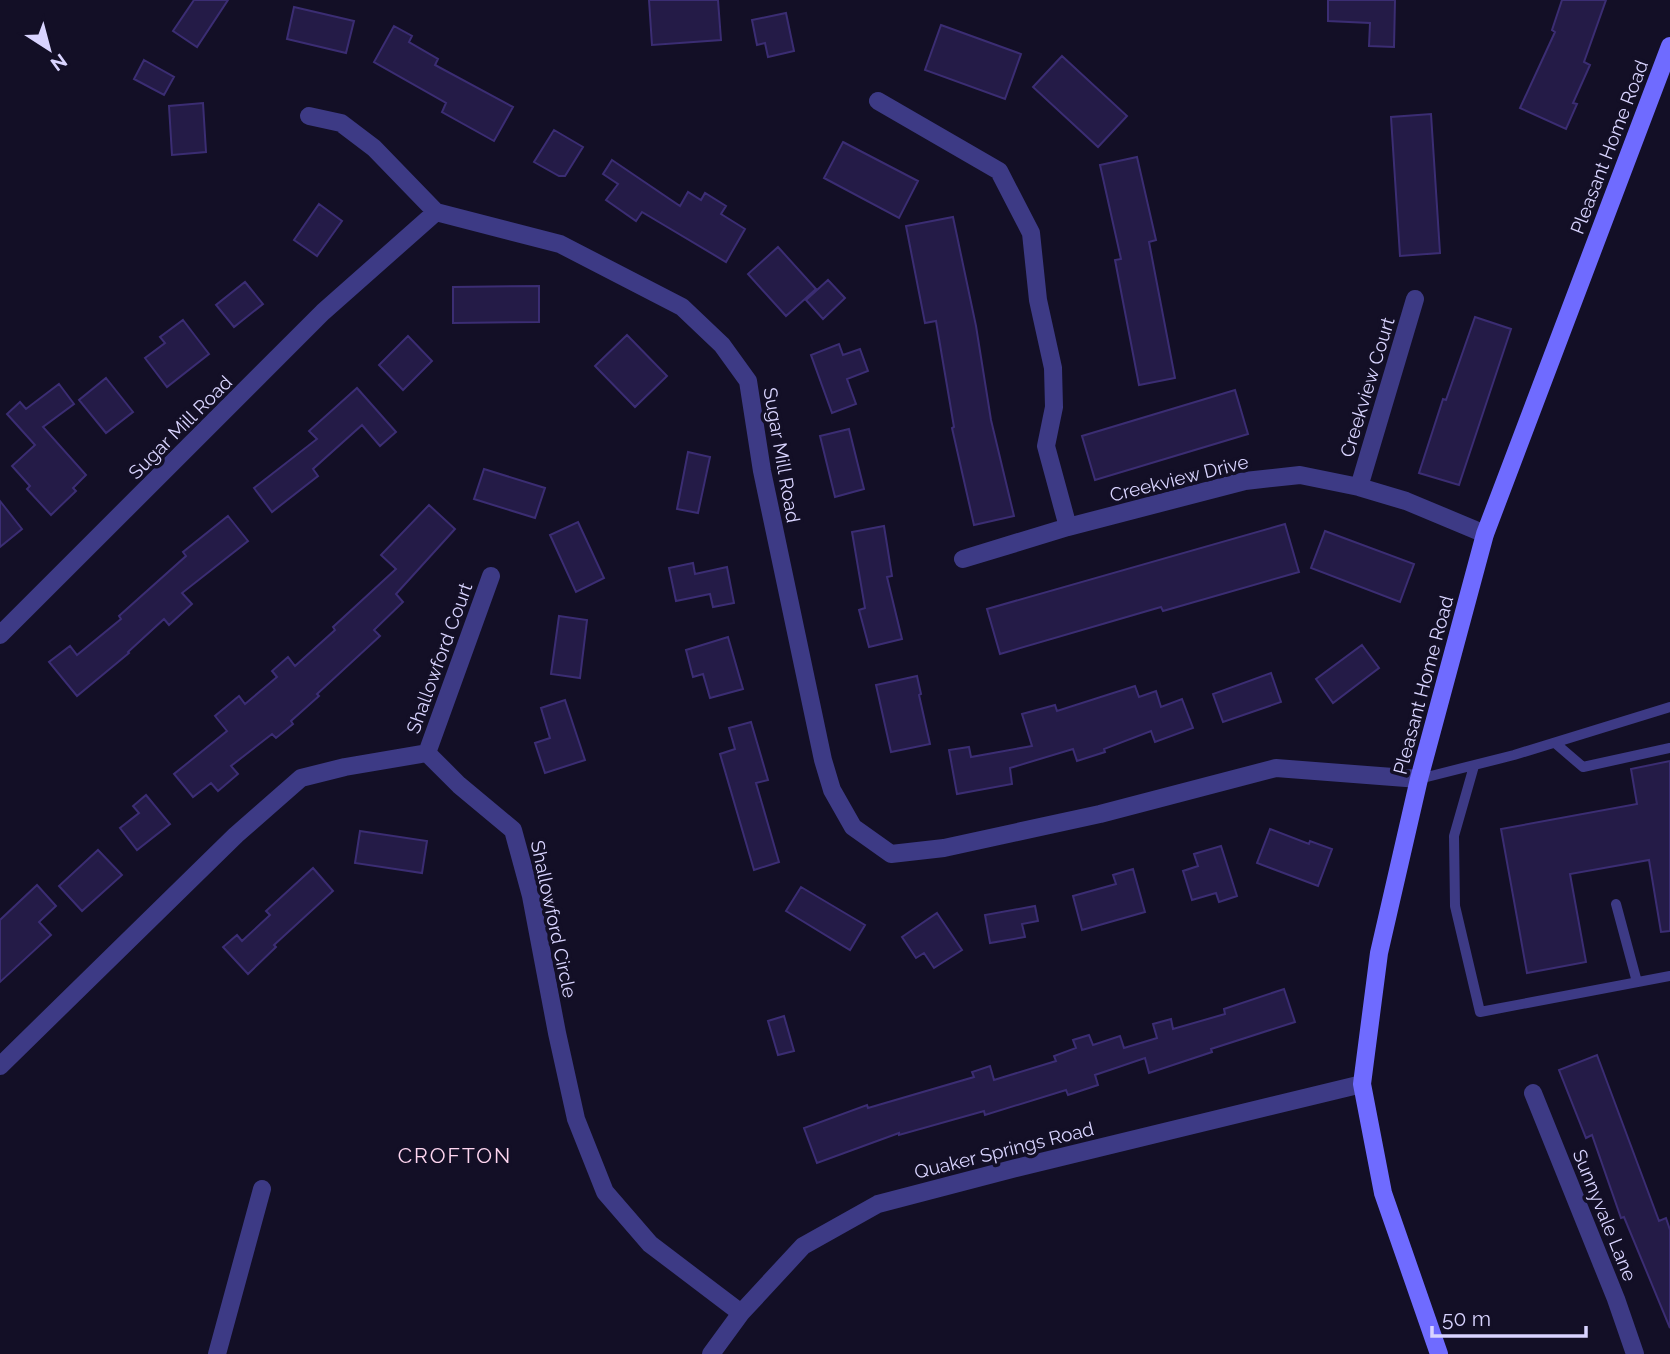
<svg xmlns="http://www.w3.org/2000/svg" width="1670" height="1354" viewBox="0 0 1670 1354" font-family="Raleway,sans-serif">
<style>
.building{fill:#241b47;stroke:#3b2d73;stroke-width:2}
.lines{fill:none;stroke-linecap:round;stroke-linejoin:round}
.service{stroke:#3d3a85;stroke-width:10}
.minor{stroke:#3d3a85;stroke-width:18}
.secondary{stroke:#6f6bff;stroke-width:18}
.labels{text-anchor:middle;stroke-width:7;stroke-linejoin:round;paint-order:stroke}
.street-label{font-size:19px;fill:#d9d4ff;stroke:#130f26}
.neighbourhood-label{font-size:21px;letter-spacing:2px;fill:#ffd6f0;stroke:#130f26}
</style>
<rect width="100%" height="100%" fill="#130f26"/>
<path class="building" d="M194,0H228L197,47L173,31Z
M649,0H718L721,40L652,45Z
M1328,0H1395L1394,47L1369,46L1370,23L1328,21Z
M1562,0H1606L1584,62L1590,65L1573,103L1577,104L1566,129L1520,108L1555,32L1552,30Z
M294,7L354,21L346,53L287,39Z
M786,13L794,51L768,57L765,43L757,45L752,20Z
M941,25L1021,54L1005,99L925,70Z
M394,26L412,36L409,42L438,59L435,65L513,107L494,141L442,112L446,103L374,62Z
M1062,56L1127,116L1098,147L1033,87Z
M144,60L174,77L164,95L134,79Z
M203,103L206,152L172,155L169,106Z
M1431,114L1440,253L1400,256L1391,117Z
M554,130L583,147L565,176H559L534,162Z
M843,142L918,181L899,218L824,178Z
M1137,157L1156,240L1149,242L1175,378L1139,385L1115,260L1121,259L1100,165Z
M612,160L680,206L688,192L701,200L705,193L726,206L721,214L745,229L726,262L642,212L636,221L606,200L618,184L603,174Z
M319,204L342,221L317,256L294,240Z
M953,217L976,326L991,420L1014,516L974,525L952,428L954,427L936,321L925,323L906,226Z
M778,247L816,289L786,316L748,274Z
M828,280L845,298L823,319L806,300Z
M245,282L263,304L234,327L216,305Z
M539,286V322L453,323V287Z
M1475,317L1511,329L1459,485L1419,473L1443,399L1446,400Z
M183,320L209,354L167,387L145,358L165,343L160,337Z
M627,335L667,376L635,407L595,366Z
M408,336L432,361L403,390L379,365Z
M839,344L843,355L860,349L868,371L847,379L856,404L832,413L811,355Z
M106,378L133,412L106,433L79,400Z
M59,384L74,404L43,427L86,475L73,488L76,491L51,515L27,489L30,486L12,466L35,445L7,414L20,402L26,409Z
M357,388L396,432L380,446L362,425L313,469L318,476L272,512L254,488L317,439L309,431Z
M1235,390L1248,434L1095,480L1082,436Z
M849,429L864,489L835,497L820,436Z
M688,452L710,457L698,513L677,509Z
M484,469L545,488L535,518L474,499Z
M0,501L22,529L0,547Z
M429,505L455,529L396,594L403,602L374,630L380,636L317,694L319,696L291,721L293,724L276,738L272,734L231,766L238,774L218,791L211,783L193,797L174,774L227,731L215,716L239,696L245,704L277,677L272,671L288,657L295,666L335,630L333,627L396,569L381,555Z
M228,516L248,541L182,593L192,604L169,625L164,619L128,652L129,653L77,696L49,662L70,646L77,655L121,619L119,616L186,556L183,552Z
M578,522L604,578L576,592L550,535Z
M1285,524L1299,572L1163,611L1161,607L1000,654L987,609Z
M884,526L892,576L887,577L902,639L869,647L859,610L865,608L852,532Z
M1325,531L1414,564L1400,602L1311,568Z
M693,563L695,574L727,567L734,603L713,607L710,594L676,601L669,568Z
M559,616L587,620L580,678L551,674Z
M728,637L743,689L710,698L703,674L693,677L686,650Z
M1362,645L1379,668L1333,703L1316,679Z
M1271,673L1281,702L1223,722L1213,694Z
M917,676L921,694L919,695L930,744L891,752L876,685Z
M1135,686L1139,697L1156,691L1161,707L1182,699L1193,728L1155,742L1151,731L1104,749L1105,752L1077,761L1073,749L1010,768L1012,784L957,794L949,750L969,747L971,757L1032,746L1022,714L1055,705L1057,711Z
M565,700L585,760L545,773L535,743L550,738L541,708Z
M751,722L768,780L756,783L779,862L754,870L720,754L735,749L729,728Z
M1670,761V931L1661,932L1649,860L1570,874L1586,962L1527,973L1501,829L1637,804L1631,769Z
M146,795L170,824L137,850L120,828L139,813L133,806Z
M1270,829L1309,844L1310,841L1332,849L1318,886L1257,863Z
M360,831L427,841L422,873L355,863Z
M1221,846L1237,896L1219,902L1216,893L1192,900L1183,871L1198,866L1194,854Z
M98,850L122,875L82,911L59,886Z
M313,868L333,891L274,945L276,947L248,974L223,947L237,935L242,941L270,915L266,911Z
M1133,869L1145,912L1082,930L1073,896L1116,884L1113,875Z
M37,885L56,906L39,922L51,935L0,982V920Z
M801,887L865,925L850,950L786,911Z
M1035,906L1038,921L1022,924L1025,937L990,943L985,915Z
M937,913L962,950L934,968L924,953L916,958L902,937Z
M1284,989L1295,1022L1211,1049L1212,1052L1149,1073L1145,1058L1095,1075L1098,1085L1068,1095L1066,1090L985,1115L984,1111L899,1135V1133L817,1163L804,1128L867,1105L868,1108L974,1077L972,1072L990,1066L994,1080L1056,1061L1054,1056L1076,1048L1073,1040L1089,1035L1093,1045L1120,1036L1124,1048L1157,1038L1153,1024L1171,1019L1173,1029L1225,1014L1224,1009Z
M784,1016L794,1051L778,1055L768,1021Z
M1597,1055L1659,1221L1666,1218L1670,1230V1328L1624,1217L1621,1218L1592,1135L1586,1138L1559,1070Z"/>
<g class="lines">
<path class="service" d="M1555,743L1583,767L1670,748
M1474,766L1454,836L1455,906L1480,1012L1670,976
M1419,779L1514,755L1670,707
M1616,904L1637,982"/>
<path class="minor" d="M878,101L999,171L1031,233L1038,300L1053,368L1054,407L1046,446L1068,527
M309,116L341,123L374,148L436,212
M1359,487L1415,299
M963,559L1068,527L1245,481L1300,475L1359,487L1406,501L1485,534
M0,635L323,312L436,212L560,244L682,307L722,345L748,381L762,471L823,760L832,790L853,827L891,854L944,848L1100,814L1276,768L1419,779
M427,753L459,785L513,830L531,896L557,1033L576,1119L605,1192L650,1244L741,1313
M427,753L491,576
M0,1066L236,835L301,778L345,767L427,753
M1533,1093L1616,1299L1635,1354
M217,1354L262,1189
M711,1354L741,1313L803,1246L878,1204L1016,1168L1362,1084"/>
<path class="secondary" d="M1439,1354L1383,1193L1362,1084L1379,953L1419,779L1485,534L1670,46"/>
</g>
<g class="labels">
<g class="street-label">
<text transform="translate(1609 147) rotate(-69)" y="7">Pleasant Home Road</text>
<text transform="translate(1367 387) rotate(-73)" y="7">Creekview Court</text>
<text transform="translate(180 427) rotate(-45)" y="7">Sugar Mill Road</text>
<text transform="translate(782 455) rotate(80)" y="7">Sugar Mill Road</text>
<text transform="translate(1179 478) rotate(-14)" y="7">Creekview Drive</text>
<text transform="translate(439 658) rotate(-70)" y="7">Shallowford Court</text>
<text transform="translate(1423 685) rotate(-75)" y="7">Pleasant Home Road</text>
<text transform="translate(554 919) rotate(78)" y="7">Shallowford Circle</text>
<text transform="translate(1004 1150) rotate(-14)" y="7">Quaker Springs Road</text>
<text transform="translate(1605 1215) rotate(68)" y="7">Sunnyvale Lane</text>
</g>
<g class="neighbourhood-label">
<text x="455" y="1163">CROFTON</text>
</g>
</g>
<g transform="translate(49 49) rotate(144)" stroke="#130f26" stroke-width="5" paint-order="stroke">
<path d="M0-5L12 26L0 18L-12 26Z" fill="#d9d4ff"/>
<text y="-10" font-size="19" font-weight="bold" text-anchor="middle" fill="#d9d4ff">N</text>
</g>
<path d="M1432 1326v10h154v-10" fill="none" stroke="#d9d4ff" stroke-width="3.5"/>
<text x="1442" y="1326" font-size="21" fill="#d9d4ff" stroke="#130f26" stroke-width="5" paint-order="stroke">50 m</text>
</svg>
